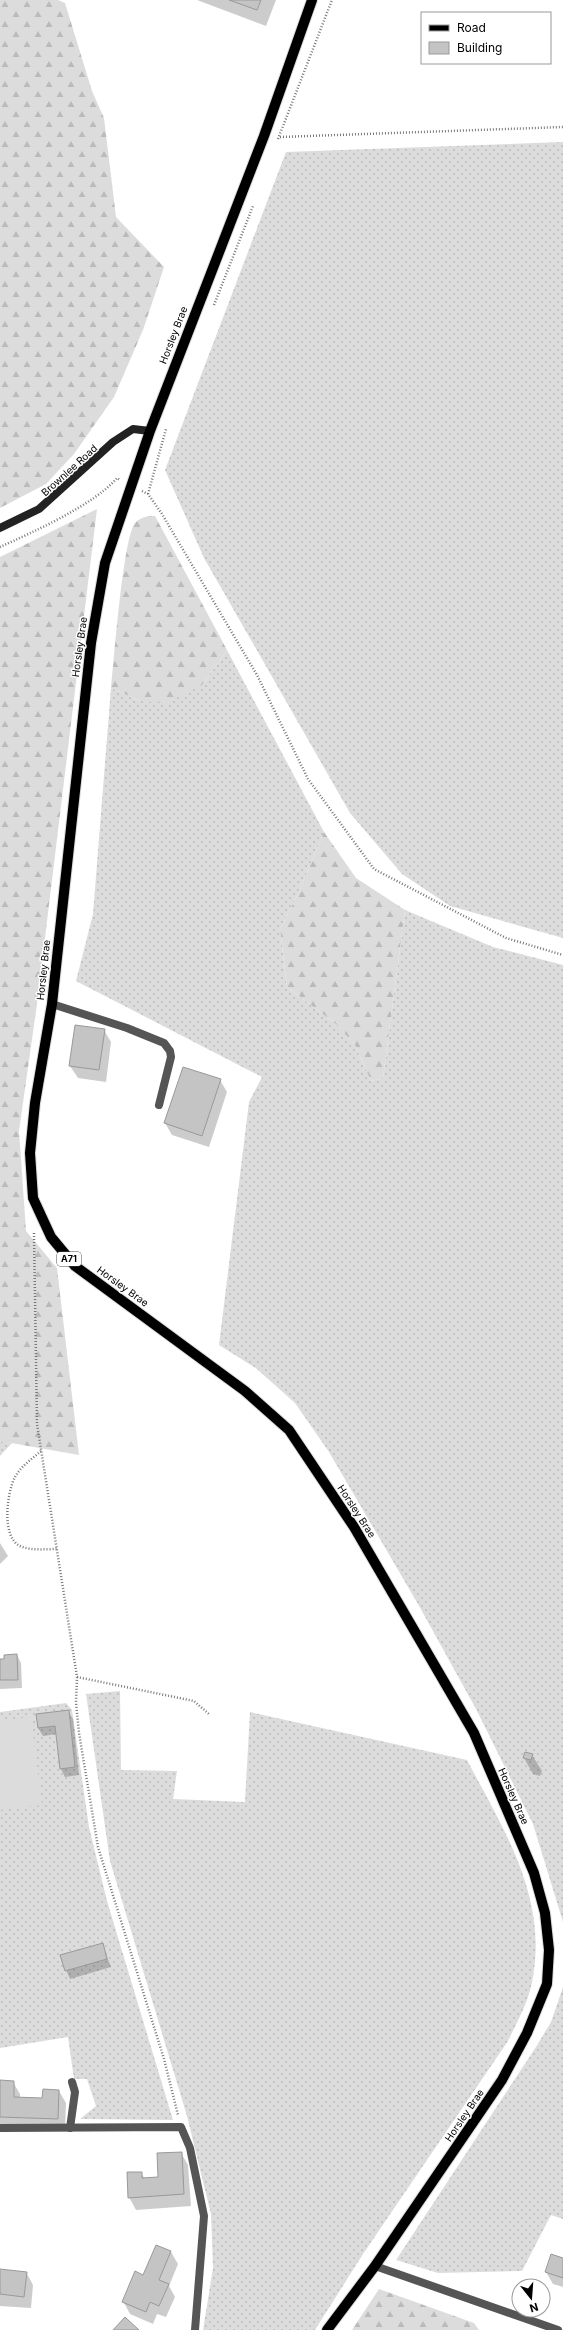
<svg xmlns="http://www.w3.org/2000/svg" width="563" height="2330" viewBox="0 0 563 2330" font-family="Inter,sans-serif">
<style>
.grass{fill:url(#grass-dots)}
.forest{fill:url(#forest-firs)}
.garden{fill:#dcdcdc}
.shadow{fill:#0003}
.building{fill:#c4c4c4;stroke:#999}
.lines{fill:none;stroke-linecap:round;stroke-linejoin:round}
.primary-casing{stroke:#dbdbdb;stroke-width:12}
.path{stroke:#777;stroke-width:2.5;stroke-dasharray:1 2;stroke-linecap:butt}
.lane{stroke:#555;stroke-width:8}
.street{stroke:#555;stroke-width:8}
.secondary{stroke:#222;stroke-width:8}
.primary{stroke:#000;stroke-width:10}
.labels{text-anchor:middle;stroke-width:3;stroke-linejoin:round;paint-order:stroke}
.shield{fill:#fff;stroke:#4c4c4c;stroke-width:1}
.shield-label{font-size:9px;font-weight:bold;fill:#000}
.street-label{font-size:10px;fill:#000;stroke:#fff}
</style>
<defs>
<pattern id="grass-dots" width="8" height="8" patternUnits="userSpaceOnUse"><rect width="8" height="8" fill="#dcdcdc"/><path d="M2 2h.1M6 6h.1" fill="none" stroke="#bbb" stroke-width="1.8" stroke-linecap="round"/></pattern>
<pattern id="forest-firs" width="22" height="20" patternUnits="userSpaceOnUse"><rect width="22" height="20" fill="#dcdcdc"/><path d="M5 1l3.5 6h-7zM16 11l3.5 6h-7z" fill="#bbb"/></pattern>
</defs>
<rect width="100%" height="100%" fill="#fff"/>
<path class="grass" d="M563,142V938L450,906L402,874L350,813L204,558L165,470L286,152Z
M227,650L324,832L298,894L280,929L287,987L336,1024L355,1045L371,1081L383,1078L405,910L493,947L563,965V1922L533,1824L476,1709L418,1604L329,1452L295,1403L257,1369L219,1345L249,1102L262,1077L76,981L93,914L111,688L141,701L202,685Z
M0,1441L12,1443L0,1456Z
M120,1691L121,1770L177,1771L173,1799L245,1802L250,1712L467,1760C504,1830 549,1899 532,1982C528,2003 517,2022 508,2041L363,2254L315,2330H203L213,2268L211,2214L187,2116L110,1861L86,1694Z
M66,1703L72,1710L89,1827L107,1901L173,2120L80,2119L96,2106L87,2079H74L68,2037L0,2048V1712Z
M563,1987V2219L551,2215L522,2271L438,2273L396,2260L536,2047L551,2022Z"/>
<path class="forest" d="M0,0H58L65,3L92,91L104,118L116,217L164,267L143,330L114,397L74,454L46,484L0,508Z
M97,509L37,1004L19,1131L26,1231L57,1268L79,1455L0,1441V557Z
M155,516L227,650L202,685L166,703L141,701L111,688C114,661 123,538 135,523C140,517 148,516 155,516Z
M324,832L356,878L405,910L383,1078L371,1081L355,1045L336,1024L287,987L280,929L298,894Z
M379,2289L474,2323L479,2330H352Z"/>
<path class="garden" d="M31,1717L42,1805L0,1810V1721Z"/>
<path class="shadow" d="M197,0H276L266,26Z
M104,1030L111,1042L106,1082L78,1078L70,1066Z
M220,1080L227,1092L209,1147L172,1135L165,1123Z
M0,1543L8,1556L0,1564Z
M17,1655L21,1663L22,1688L0,1689V1660Z
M68,1711L73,1719L79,1775L65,1777L61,1769L57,1734L43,1736L38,1728Z
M532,1755L542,1771L540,1776L533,1774L524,1758Z
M102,1944L111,1967L70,1979L66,1970Z
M0,2081L13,2082L20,2094V2098L43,2099L59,2091L66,2103L65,2130L3,2129L0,2124Z
M181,2153L188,2165L191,2206L136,2210L129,2197L141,2173L145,2179L160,2178Z
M156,2246L171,2252L178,2264L169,2286L175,2297L166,2317L157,2314L153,2324L130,2314L123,2301L143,2276Z
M563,2259V2287L553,2284L546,2272Z
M0,2270L26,2272L33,2285L31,2308L0,2306Z"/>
<path class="building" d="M229,0H261L257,10Z
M75,1025L105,1029L99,1070L69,1066Z
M183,1067L221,1079L202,1136L164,1123Z
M17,1654L18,1680H0V1659H4V1655Z
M69,1710L75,1767L60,1769L55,1726L38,1728L36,1714Z
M525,1752L533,1754L531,1760L523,1758Z
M103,1943L107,1959L65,1971L60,1955Z
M0,2080L14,2081V2097L42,2098L43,2089L59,2090L58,2119L0,2117Z
M182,2152L184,2194L128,2198L127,2172H142V2178L158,2177L157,2153Z
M156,2245L171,2251L159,2280L169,2284L159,2306L150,2302L146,2312L122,2302L135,2271L143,2275Z
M551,2254L563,2258V2278L545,2272Z
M0,2269L27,2272L24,2297L0,2294Z
M125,2317L139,2330H113Z"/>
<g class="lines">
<defs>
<path id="primary" d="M312,0L264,136L150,431L105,563L91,643L52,1004L35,1103L30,1153L33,1198L51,1237L75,1266L245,1391L289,1430L354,1527L474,1733L534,1873L545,1913L549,1950L547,1984L527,2033L502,2080L375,2266L327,2330"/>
</defs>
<use href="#primary" class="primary-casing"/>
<path class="path" d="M280,137L563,127
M278,139L332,0
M214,305L253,206
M142,491L148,494L162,514L257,675L308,779L374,869L506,938L563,955
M148,494L166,429
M0,547C33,532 94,505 117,478L120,480
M34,1233L37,1424L77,1677L76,1702L79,1733L98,1847L164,2059L178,2115
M41,1451C32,1459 21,1466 15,1477C7,1492 1,1537 20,1546C31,1551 46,1549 57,1549
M77,1677L194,1701L210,1715"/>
<path class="lane" d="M52,1004L127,1028L164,1043L170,1051L171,1057L159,1105
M70,2128L75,2092L72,2082"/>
<path class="street" d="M0,2128L181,2127L190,2148L204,2216L195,2330
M375,2266L558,2330"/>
<path class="secondary" d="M0,528L39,509L113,442L133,429L150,431"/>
<use href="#primary" class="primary"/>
</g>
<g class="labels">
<rect class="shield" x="57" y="1252" width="24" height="14" rx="3"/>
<g class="shield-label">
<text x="69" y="1262">A71</text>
</g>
<g class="street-label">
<text transform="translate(173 335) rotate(-69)" y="4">Horsley Brae</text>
<text transform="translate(69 470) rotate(-42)" y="4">Brownlee Road</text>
<text transform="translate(79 647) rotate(-82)" y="4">Horsley Brae</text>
<text transform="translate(43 970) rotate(-84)" y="4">Horsley Brae</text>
<text transform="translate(123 1286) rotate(36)" y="4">Horsley Brae</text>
<text transform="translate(357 1511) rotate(57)" y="4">Horsley Brae</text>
<text transform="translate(514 1796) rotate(66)" y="4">Horsley Brae</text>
<text transform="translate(464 2115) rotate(-56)" y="4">Horsley Brae</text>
</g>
</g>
<rect x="421" y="12" width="130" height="52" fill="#ffffff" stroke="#999999"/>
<rect x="429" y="25" width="20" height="6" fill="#000000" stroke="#999999"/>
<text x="457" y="32" font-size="12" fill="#000000">Road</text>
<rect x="429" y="42" width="20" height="12" fill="#c4c4c4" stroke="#999999"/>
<text x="457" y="52" font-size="12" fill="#000000">Building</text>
<g transform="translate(531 2298) rotate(163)"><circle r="19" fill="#ffffff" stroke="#999999"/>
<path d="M0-3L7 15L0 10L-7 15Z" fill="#000000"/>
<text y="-6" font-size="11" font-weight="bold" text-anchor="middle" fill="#000000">N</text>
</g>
</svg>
